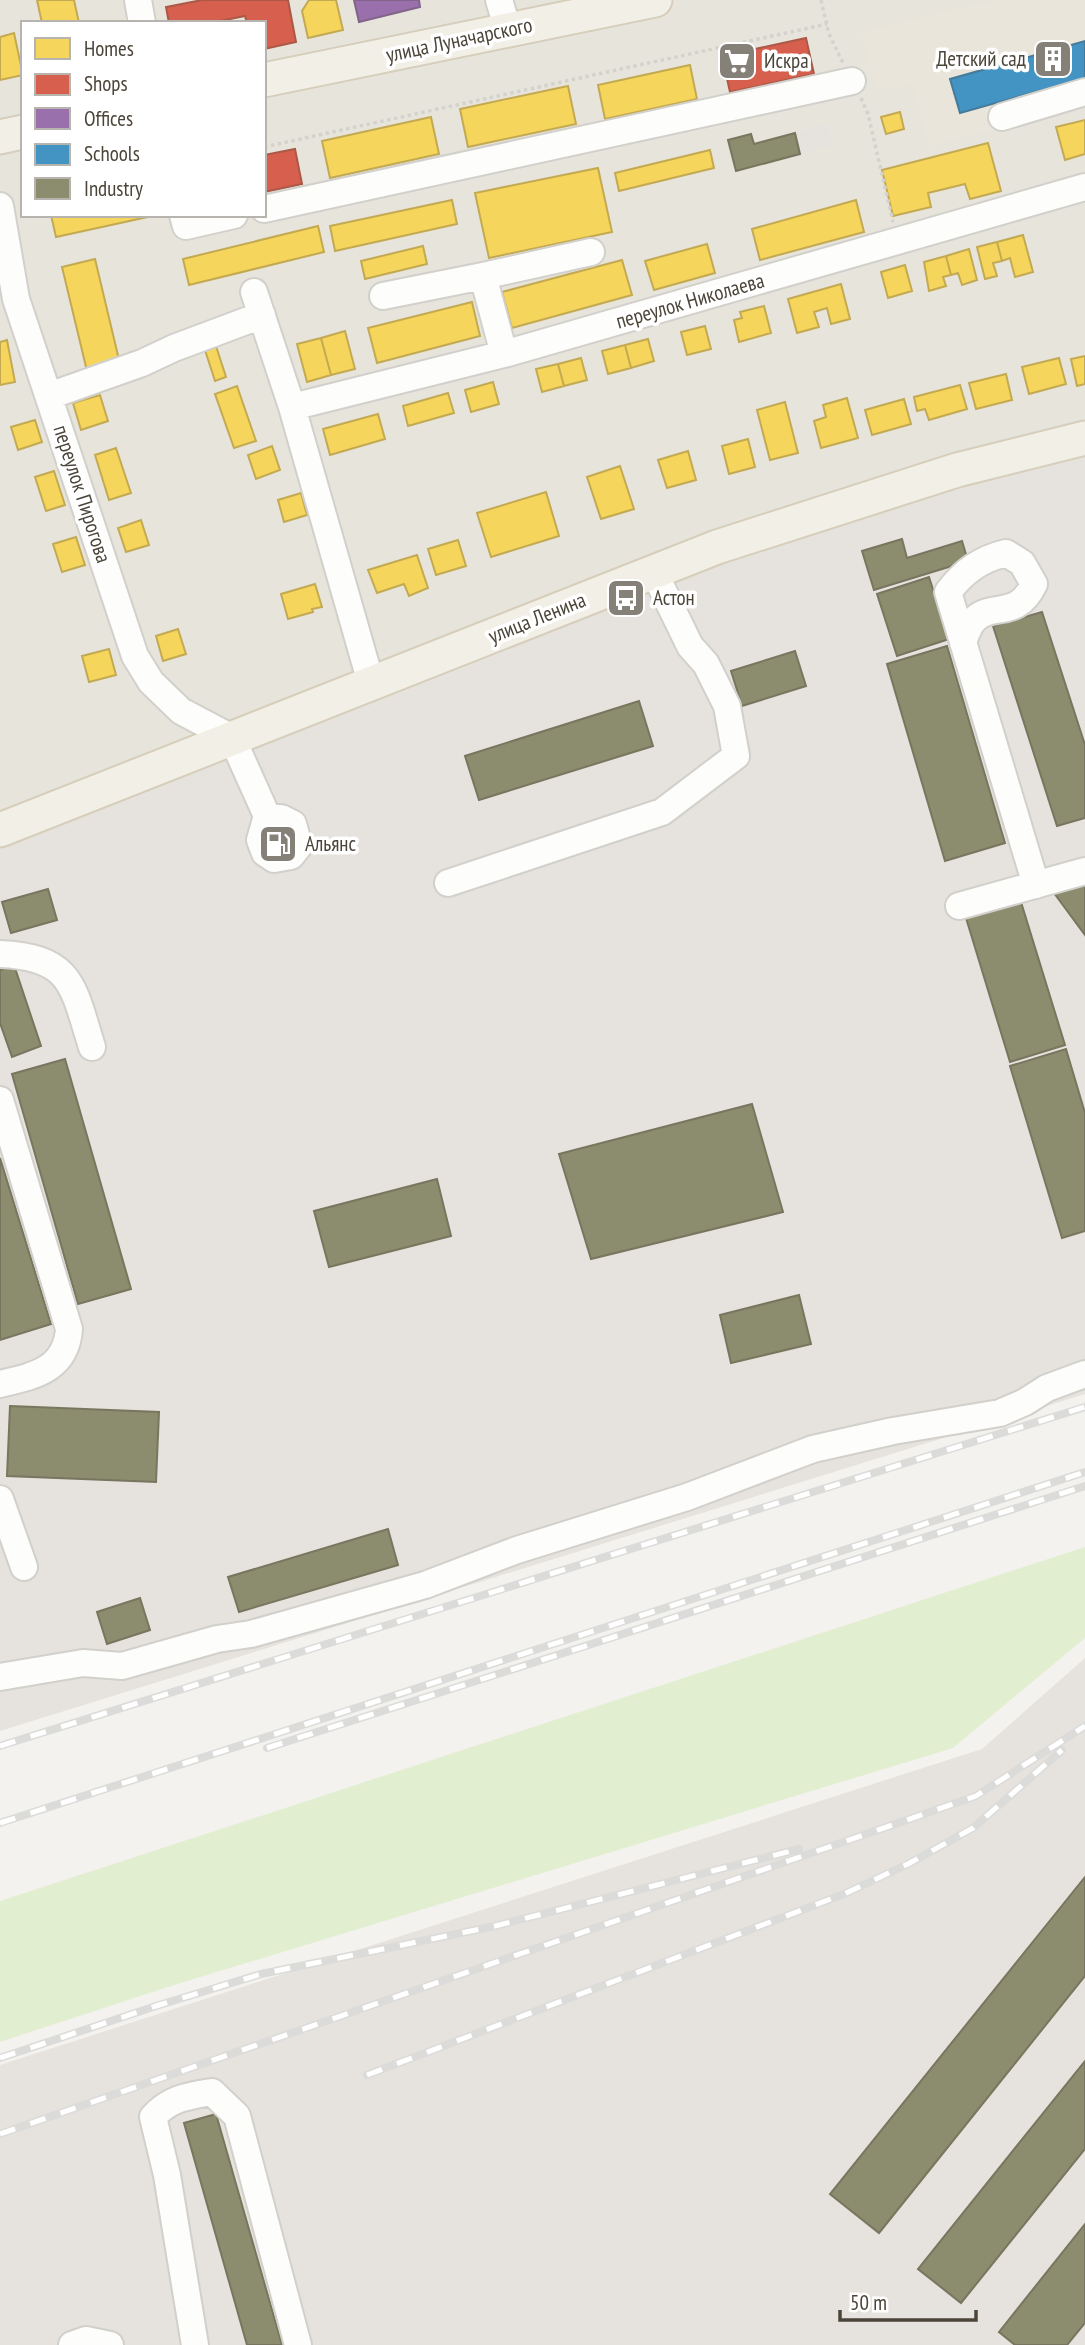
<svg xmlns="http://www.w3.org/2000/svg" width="1085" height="2345" viewBox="0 0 1085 2345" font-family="'PT Sans Narrow',sans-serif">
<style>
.residential{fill:#e7e4dc;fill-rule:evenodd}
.industrial{fill:#e6e2de}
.education{fill:#eae5da}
.green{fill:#e1eecf}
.homes{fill:#f6d55c;stroke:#c3aa52;stroke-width:2}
.shops{fill:#d6604d;stroke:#ac5847;stroke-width:2}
.offices{fill:#9970ab;stroke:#826389;stroke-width:2}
.schools{fill:#4393c3;stroke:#457b9a;stroke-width:2}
.industry{fill:#8c8c6e;stroke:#78765e;stroke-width:2}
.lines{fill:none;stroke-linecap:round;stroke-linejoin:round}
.minor-casing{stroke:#d2d0cb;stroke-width:30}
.major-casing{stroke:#d6cebb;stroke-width:37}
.path{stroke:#d3d2cc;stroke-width:3.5;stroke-dasharray:3.5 3.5;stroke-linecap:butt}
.minor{stroke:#fdfdfc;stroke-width:26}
.major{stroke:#f2efe6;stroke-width:33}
.rail-casing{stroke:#dbdbda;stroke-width:8}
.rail{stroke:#fff;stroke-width:5;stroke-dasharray:16;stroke-linecap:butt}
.labels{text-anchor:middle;stroke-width:7;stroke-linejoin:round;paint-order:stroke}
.street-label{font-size:21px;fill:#4b4439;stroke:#fff}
.poi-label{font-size:21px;fill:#4b4439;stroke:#fff;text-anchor:start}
</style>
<rect width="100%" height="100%" fill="#f4f2ee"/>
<path class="residential" d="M0,0H1085V426L0,814ZM23,23H264V215H23Z"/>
<path class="industrial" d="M827,124L833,145L800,154L795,133Z
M1085,426V1394L0,1731V814L728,524Z
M1085,1658V2345H0V2065L982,1749Z"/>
<path class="education" d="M997,0H1085V102L930,147L913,85L876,91L861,32Z"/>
<path class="green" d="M1085,1547V1638L953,1748L174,1985L0,2042V1901Z"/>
<path class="homes" d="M37,0H74L79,23H42Z
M309,0H336L343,30L308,38L302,11Z
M14,33L23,75L0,80V37Z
M690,65L697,99L605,119L598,85Z
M568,86L576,124L468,147L460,109Z
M900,112L904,129L886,134L881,117Z
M431,117L439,154L330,178L322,141Z
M1085,120V154L1065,160L1056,127Z
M988,143L1001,191L970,199L965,184L928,193L931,207L893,216L882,170Z
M710,150L714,168L619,191L615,173Z
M598,168L612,232L489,258L475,193Z
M452,200L457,224L335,251L330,226Z
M856,200L864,232L760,260L752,229Z
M51,215H157L56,237Z
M318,226L324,252L189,285L183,259Z
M1023,235L1033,272L1015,277L1010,258L1002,261L997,242Z
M997,242L1002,261L993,263L997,276L985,279L977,247Z
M707,244L715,273L654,290L645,261Z
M423,246L427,264L365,279L361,261Z
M969,249L977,280L962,285L958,273L951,275L946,256Z
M946,256L951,275L943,277L946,286L929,291L924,262Z
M95,259L120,364L87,371L62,267Z
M622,260L632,295L512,328L502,292Z
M905,265L912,291L888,298L881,272Z
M841,284L850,319L831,324L827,308L814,312L819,327L797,333L788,299Z
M472,302L480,336L377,363L368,328Z
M764,306L771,333L739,342L734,320L742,318L740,312Z
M705,326L711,349L687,355L681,332Z
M345,331L355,369L331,375L321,338Z
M321,338L331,375L307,382L297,344Z
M648,339L654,361L631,368L625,345Z
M7,340L15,382L0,385V342Z
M215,343L226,377L215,381L204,347Z
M625,345L631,368L608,374L602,351Z
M1085,356V384L1077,386L1071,359Z
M581,358L587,380L564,386L558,364Z
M1059,358L1066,384L1029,394L1022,367Z
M558,364L564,386L542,392L536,369Z
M1006,374L1012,400L976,409L969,383Z
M493,382L499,404L471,412L465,390Z
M960,385L967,409L929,420L925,409L917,411L914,397Z
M237,386L256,441L234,448L215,394Z
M448,393L454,413L408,426L403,406Z
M100,395L108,421L81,430L73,403Z
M847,398L858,438L821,448L814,421L826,417L823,405Z
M904,399L911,424L872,435L865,410Z
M785,402L798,453L770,460L757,410Z
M378,414L385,439L330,455L323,429Z
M35,420L42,442L18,450L11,427Z
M748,439L755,467L729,474L722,446Z
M272,446L280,470L256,479L248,455Z
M116,448L131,493L109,500L95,455Z
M688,451L696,480L667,488L658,460Z
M620,466L634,509L601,519L587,477Z
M54,471L65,505L46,511L35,477Z
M546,492L559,536L491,557L477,513Z
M301,493L307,515L284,522L278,500Z
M141,520L149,545L126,552L118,528Z
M76,537L85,565L62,572L53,544Z
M458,540L466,566L436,575L428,549Z
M417,555L428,588L409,596L404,584L377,593L368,570Z
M315,584L322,607L312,609L313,612L288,619L281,594Z
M178,629L186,654L163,661L156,636Z
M109,649L116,675L89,682L82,656Z"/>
<path class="shops" d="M202,0H288L296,42L264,49V23H247L245,16L210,23H169L166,7Z
M806,38L814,74L730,92L722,56Z
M295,149L302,184L264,192V155Z"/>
<path class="offices" d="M354,0H419L420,7L359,22Z"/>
<path class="schools" d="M1085,41V78L960,113L950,79Z"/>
<path class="industry" d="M795,133L800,154L736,171L728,140L751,134L754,144Z
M902,539L907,558L962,541L968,561L874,590L862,551Z
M929,577L949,639L897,656L877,594Z
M1042,612L1085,745V818L1057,826L993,626Z
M947,646L1005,843L945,861L887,664Z
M795,651L806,686L742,706L731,671Z
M639,701L653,746L479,800L465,756Z
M1085,880V935L1054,893Z
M48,889L57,920L11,933L2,902Z
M1021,902L1065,1045L1010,1062L966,918Z
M14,965L41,1046L12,1057L0,1023V970Z
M1066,1049L1085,1113V1231L1062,1238L1010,1066Z
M65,1059L131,1289L78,1304L12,1074Z
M752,1104L783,1212L591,1259L559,1154Z
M0,1158L51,1324L0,1340Z
M437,1179L451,1236L329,1267L314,1211Z
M799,1295L811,1344L731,1363L720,1315Z
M10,1406L159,1412L156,1482L7,1476Z
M388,1529L398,1565L239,1612L228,1577Z
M140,1598L150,1630L107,1644L97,1612Z
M1085,1877V1976L879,2233L830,2194Z
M1085,2061V2149L961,2303L918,2269Z
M216,2114L282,2345H247L184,2123Z
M1085,2224V2323L1067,2345H1015L999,2332Z"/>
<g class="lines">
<defs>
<path id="minor" d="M138,0L142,23
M499,0L508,30
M1002,117L1085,92
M0,206L16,299L135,656L151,682L181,711L232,738L267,816L260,840L265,853L274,859L291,856L299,846L293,824L281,818L267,816
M264,209L852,81
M183,215L186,226L234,215
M254,292L292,407L371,683
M383,296L483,276
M504,354L483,276L591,252
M49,396L142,363L174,348L262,315
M292,407L504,354L1085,187
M963,643C966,634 968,626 975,619C993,602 1017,620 1034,584L1022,563L1006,553C981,559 964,571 948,592L1036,885
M448,883L662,812L736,756L727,706L706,664L690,646L654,572
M959,906L1085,871
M0,954C73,957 73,987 92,1047
M0,1100L69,1329C66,1370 34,1376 0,1384
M0,1499L24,1567
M0,1677L83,1663L122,1666L217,1639L251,1634L308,1618L425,1585L517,1550L687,1497L813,1449L893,1431L1000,1413L1025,1402L1047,1388L1085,1374
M72,2345L86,2340L110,2345
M195,2345L167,2175L153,2117C170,2098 188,2096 212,2092L237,2116L298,2345"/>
<path id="major" d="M264,80L655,0
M0,137L23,132
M0,830L717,547L957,470L1085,438"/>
</defs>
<use href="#minor" class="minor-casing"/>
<use href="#major" class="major-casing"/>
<path class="path" d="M821,0L829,34L843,63
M861,98L868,114L893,222
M264,147L827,24"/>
<use href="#minor" class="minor"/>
<use href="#major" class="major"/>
<defs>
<path id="rail" d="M0,1746L1085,1407
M267,1748L1085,1486
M0,1823L1085,1472
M0,2058L156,2006L261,1974L495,1926L799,1849
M367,2075L844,1894L908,1864L973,1828L1062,1750
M0,2134L976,1796L1085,1726"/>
</defs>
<use href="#rail" class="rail-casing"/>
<use href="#rail" class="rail"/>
</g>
<defs>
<symbol id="building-square" viewBox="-11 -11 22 22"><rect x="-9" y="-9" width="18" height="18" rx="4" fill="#868178" stroke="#fff"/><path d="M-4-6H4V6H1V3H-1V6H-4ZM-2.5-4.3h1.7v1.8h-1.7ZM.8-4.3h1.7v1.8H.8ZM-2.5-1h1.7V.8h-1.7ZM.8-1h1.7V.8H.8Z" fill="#fff"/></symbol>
<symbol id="supermarket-square" viewBox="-11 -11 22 22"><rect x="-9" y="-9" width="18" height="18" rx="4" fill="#868178" stroke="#fff"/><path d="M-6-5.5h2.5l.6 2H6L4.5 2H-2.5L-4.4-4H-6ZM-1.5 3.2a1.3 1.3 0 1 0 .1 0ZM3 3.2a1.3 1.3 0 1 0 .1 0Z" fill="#fff"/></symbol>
<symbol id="bus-square" viewBox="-11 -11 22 22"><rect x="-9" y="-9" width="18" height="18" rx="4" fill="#868178" stroke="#fff"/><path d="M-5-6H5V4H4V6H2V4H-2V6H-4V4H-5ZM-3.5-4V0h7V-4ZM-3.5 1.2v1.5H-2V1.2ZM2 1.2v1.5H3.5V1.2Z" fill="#fff"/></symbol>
<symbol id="fuel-square" viewBox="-11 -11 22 22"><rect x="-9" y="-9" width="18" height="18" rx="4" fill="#868178" stroke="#fff"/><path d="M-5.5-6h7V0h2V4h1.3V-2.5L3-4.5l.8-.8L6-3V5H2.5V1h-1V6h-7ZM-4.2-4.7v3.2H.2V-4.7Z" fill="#fff"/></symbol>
</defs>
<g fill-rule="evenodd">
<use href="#building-square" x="1031" y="37" width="44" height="44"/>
<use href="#supermarket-square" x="715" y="39" width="44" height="44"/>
<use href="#bus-square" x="604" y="576" width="44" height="44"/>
<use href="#fuel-square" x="256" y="822" width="44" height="44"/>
</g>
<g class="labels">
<g class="street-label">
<text transform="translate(459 40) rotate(-12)" y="7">улица Луначарского</text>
<text transform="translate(690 301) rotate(-16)" y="7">переулок Николаева</text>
<text transform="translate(82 494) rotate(72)" y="7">переулок Пирогова</text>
<text transform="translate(537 618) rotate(-22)" y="7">улица Ленина</text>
</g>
<g class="poi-label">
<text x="1026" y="66" text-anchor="end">Детский сад</text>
<text x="764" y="68">Искра</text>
<text x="653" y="605">Астон</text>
<text x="305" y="851">Альянс</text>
</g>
</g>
<rect x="21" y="21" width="245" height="196" fill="#ffffff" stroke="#b7b4b0" stroke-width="2"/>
<rect x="35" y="38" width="35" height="21" fill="#f6d55c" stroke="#b7b4b0" stroke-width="2"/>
<text x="84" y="56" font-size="21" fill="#4b4439">Homes</text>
<rect x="35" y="74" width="35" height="21" fill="#d6604d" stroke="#b7b4b0" stroke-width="2"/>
<text x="84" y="91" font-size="21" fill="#4b4439">Shops</text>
<rect x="35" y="108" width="35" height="21" fill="#9970ab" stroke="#b7b4b0" stroke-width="2"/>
<text x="84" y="126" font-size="21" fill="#4b4439">Offices</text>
<rect x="35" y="144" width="35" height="21" fill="#4393c3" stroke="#b7b4b0" stroke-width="2"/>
<text x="84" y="161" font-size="21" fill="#4b4439">Schools</text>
<rect x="35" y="178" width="35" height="21" fill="#8c8c6e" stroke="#b7b4b0" stroke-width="2"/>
<text x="84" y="196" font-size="21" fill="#4b4439">Industry</text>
<path d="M840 2310v10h136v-10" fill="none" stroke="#4b4439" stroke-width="3.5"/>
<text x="850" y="2310" font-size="21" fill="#4b4439" stroke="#ffffff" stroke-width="5" paint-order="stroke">50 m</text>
</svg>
